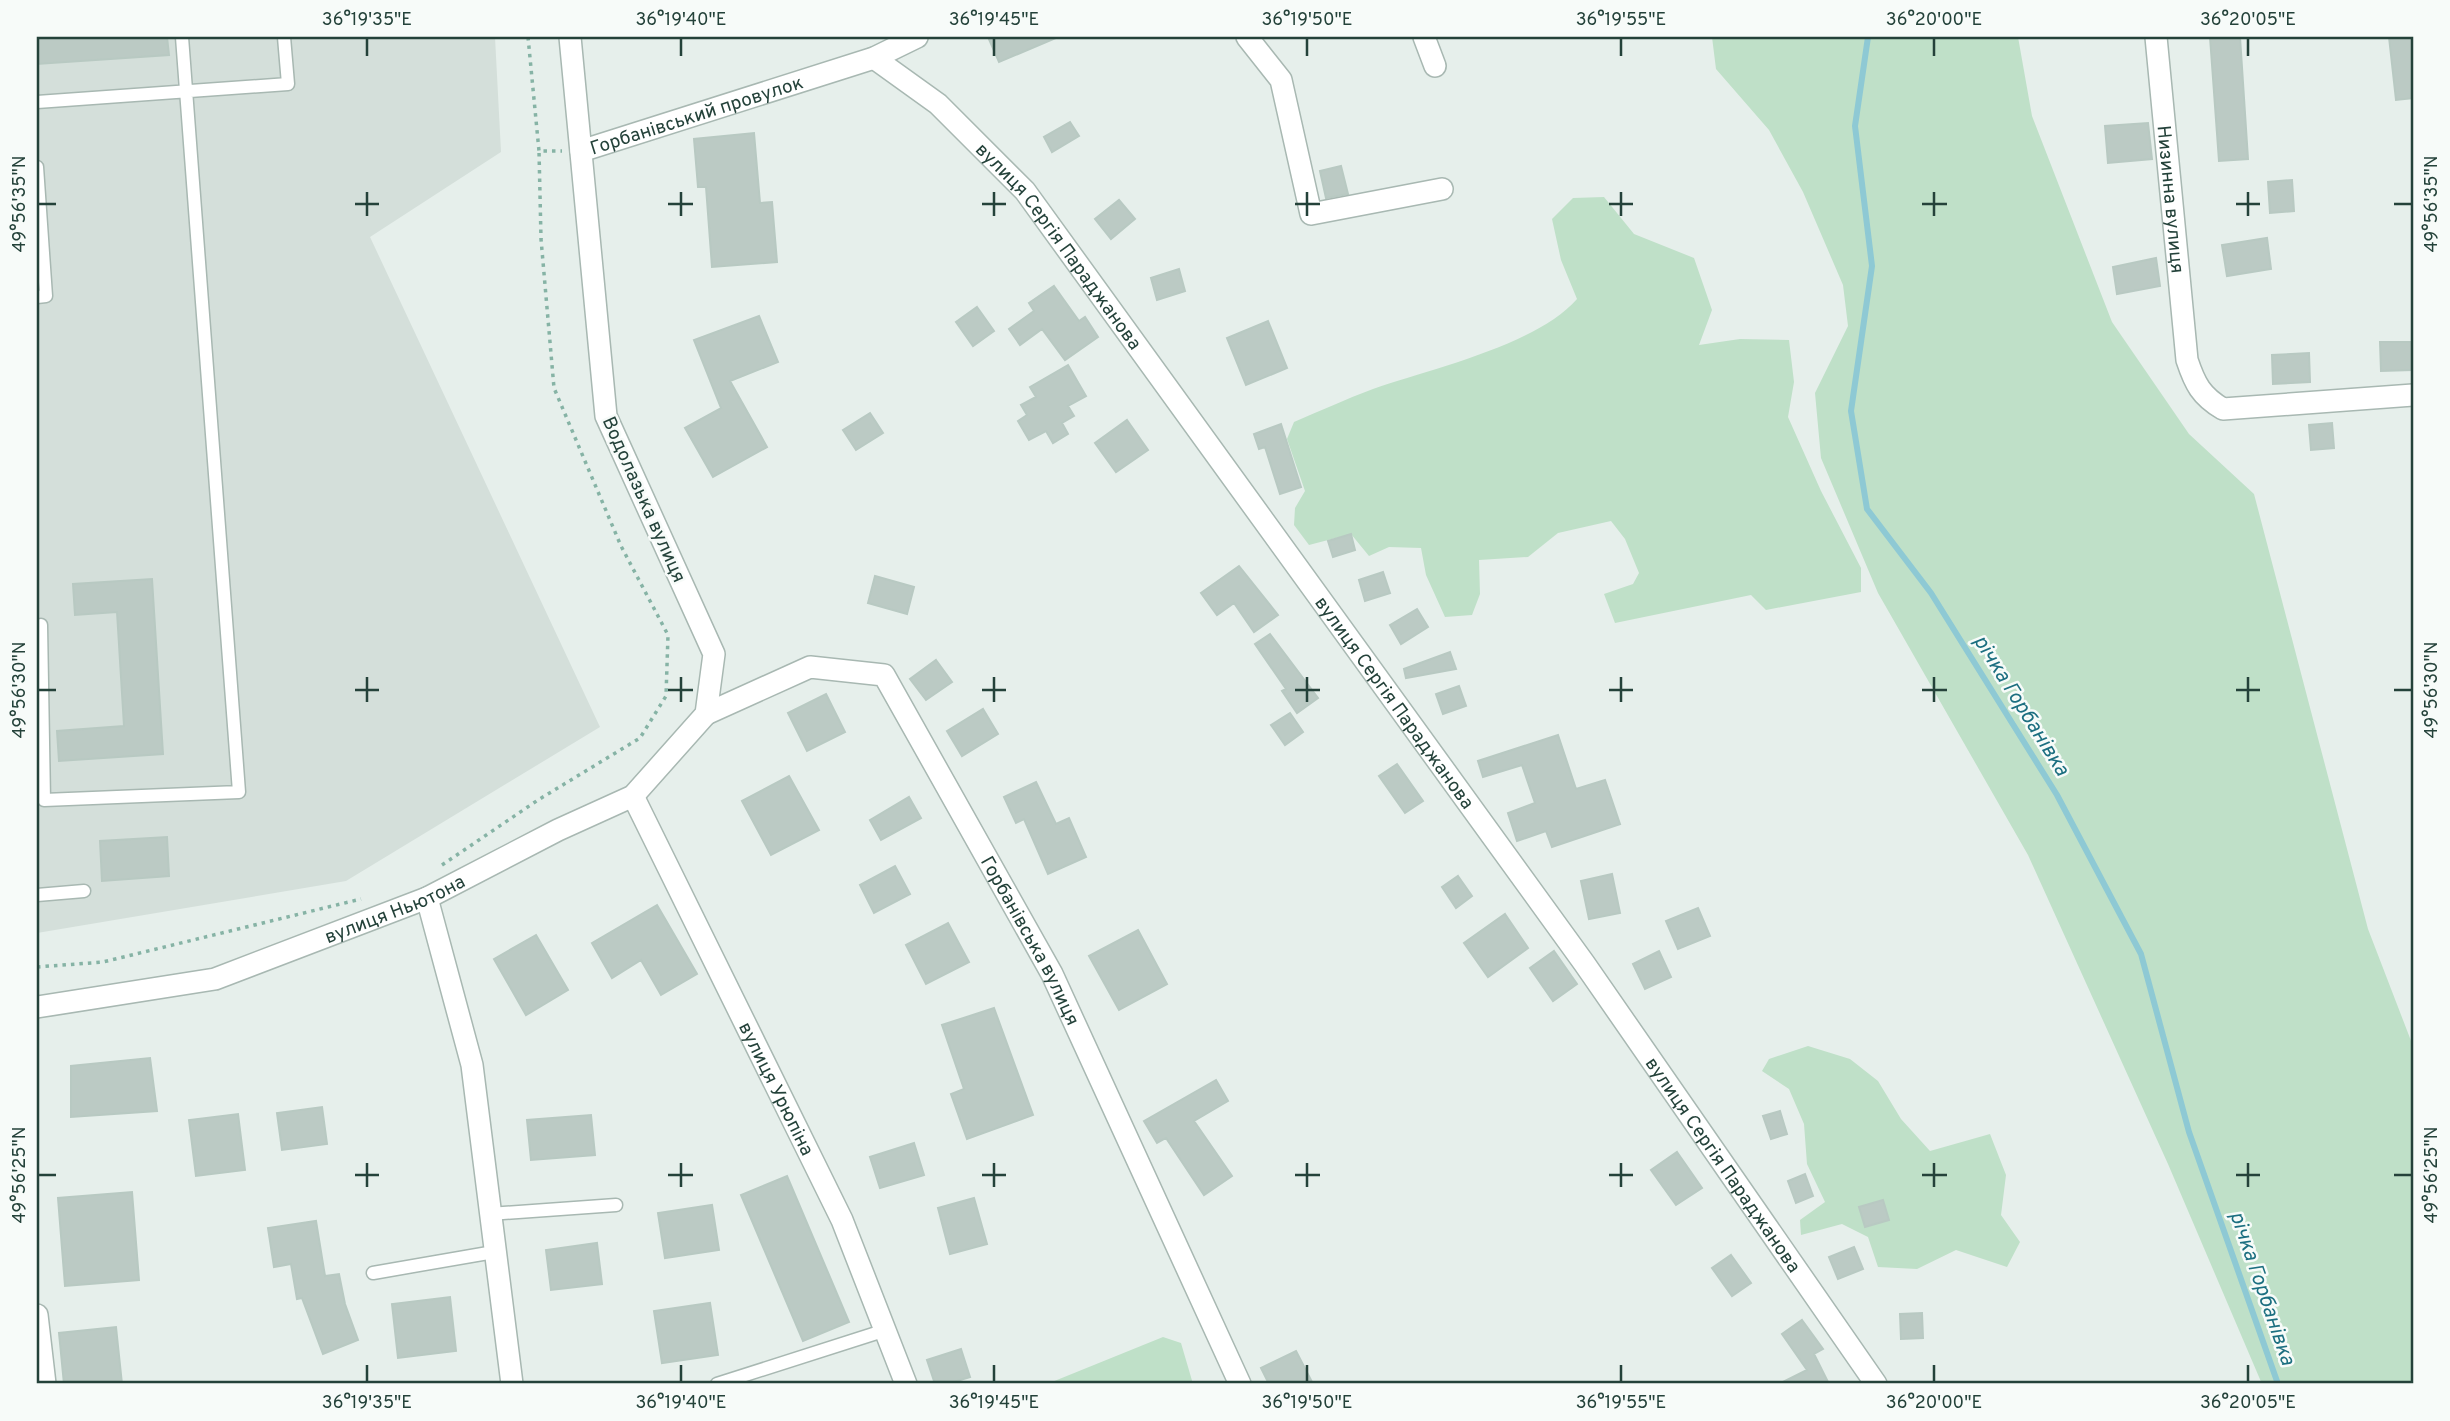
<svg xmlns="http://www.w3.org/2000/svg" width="2450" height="1421" viewBox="0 0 2450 1421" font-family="Overpass,sans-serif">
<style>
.built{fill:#d4dfda}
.green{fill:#bfe0c8}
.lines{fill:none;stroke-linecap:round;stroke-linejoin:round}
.stream{stroke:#8ec9d4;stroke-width:6}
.building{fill:#bbcac4;stroke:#b8c9c2;stroke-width:2}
.service-casing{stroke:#a8b8b2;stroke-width:15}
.minor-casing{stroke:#a8b8b2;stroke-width:24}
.tertiary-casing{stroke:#a8b8b2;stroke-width:24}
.path{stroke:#86b3a5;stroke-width:3.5;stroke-dasharray:3.5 5;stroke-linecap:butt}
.service{stroke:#fff;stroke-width:12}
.minor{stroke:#fff;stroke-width:21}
.tertiary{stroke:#fff;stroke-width:21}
.ticks{fill:none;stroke:#24423a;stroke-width:2.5}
.labels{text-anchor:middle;stroke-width:5;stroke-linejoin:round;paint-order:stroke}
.street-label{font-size:19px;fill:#24423a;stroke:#f7fbf9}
.water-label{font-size:21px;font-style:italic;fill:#1c6f80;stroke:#f7fbf9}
.neatline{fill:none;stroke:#24423a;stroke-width:2.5}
.ticks-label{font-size:18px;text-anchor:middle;fill:#24423a}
</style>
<rect width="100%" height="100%" fill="#e6efeb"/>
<path class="built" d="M37,37H495L501,152L370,237L600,727L346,881L37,933Z"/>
<path class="green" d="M1712,37H2018L2032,116L2112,322L2189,434L2254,494L2368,929L2413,1046V1384H2262L2168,1164L2028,855L1878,593L1821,458L1815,393L1848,326L1843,285L1803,192L1769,130L1716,69Z
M1604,197L1634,234L1694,258L1712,310L1699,345L1740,339L1789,340L1794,382L1788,417L1821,491L1861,568V592L1766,610L1751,595L1615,623L1604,594L1633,584L1639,573L1625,539L1611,521L1558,533L1528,557L1479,560L1480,594L1472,615L1445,617L1426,575L1421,548L1389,547L1369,556L1351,534L1309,545L1294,525L1295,508L1305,491L1287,439L1294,422C1320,411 1346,399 1373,389C1431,369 1537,345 1577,299L1561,260L1552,219L1573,198Z
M1808,1046L1850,1059L1878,1081L1901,1119L1930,1151L1990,1134L2006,1175L2001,1215L2020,1242L2007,1267L1956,1250L1917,1269L1878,1267L1868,1237L1842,1224L1801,1235L1800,1220L1825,1202L1807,1164L1804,1124L1789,1089L1762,1071L1769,1059Z
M1163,1337L1181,1343L1193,1384H1047Z"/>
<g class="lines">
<path class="stream" d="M1868,37L1855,126L1872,266L1851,411L1867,509L1931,593L2057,795L2141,954L2189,1132L2278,1384"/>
</g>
<path class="building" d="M37,37H167L169,55L37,64Z
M988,37H1058L999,62Z
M2210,37H2240L2248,159L2219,161Z
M2389,37H2413V98L2396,100Z
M1070,122L1079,136L1052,152L1044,137Z
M2148,123L2152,159L2108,163L2105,126Z
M754,133L760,203L772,202L777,262L712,267L706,187H698L694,139Z
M1341,166L1348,194L1326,198L1320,171Z
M2292,180L2294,211L2270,213L2268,182Z
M1119,200L1135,219L1111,239L1095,219Z
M2267,238L2271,269L2227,276L2222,245Z
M2156,258L2160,286L2117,294L2113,267Z
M1179,269L1185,291L1157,300L1151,278Z
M1054,286L1079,321L1085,317L1098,337L1065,360L1042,329L1020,345L1009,329L1034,311L1029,303Z
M977,307L994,331L973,346L956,322Z
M759,316L778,362L730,381L767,447L713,477L685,428L721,408L694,340Z
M1268,321L1287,368L1246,385L1227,338Z
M2380,342H2411L2412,370L2381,371Z
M2309,353L2310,382L2273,384L2272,355Z
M1068,365L1086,396L1068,406L1074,416L1062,423L1068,434L1053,443L1046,431L1029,440L1018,421L1027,415L1021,405L1036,397L1030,387Z
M870,413L883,433L856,450L843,430Z
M1127,420L1148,450L1116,472L1095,443Z
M2332,423L2334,448L2311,450L2309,425Z
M1281,424L1301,487L1280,494L1265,447L1259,449L1254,434Z
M1351,534L1355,550L1333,557L1328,541Z
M1239,566L1278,615L1254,632L1234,603L1217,615L1201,593Z
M1383,572L1390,593L1365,601L1359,580Z
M875,576L914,587L907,614L868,603Z
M152,579L163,754L59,761L57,731L124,726L117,612L75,615L73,584Z
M1417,609L1428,627L1401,644L1390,625Z
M1270,634L1318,698L1297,713L1282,691L1286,689L1255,644Z
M1450,652L1456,669L1406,678L1404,669Z
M936,660L952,682L926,700L910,679Z
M1459,686L1466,706L1443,714L1436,694Z
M826,694L845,732L807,751L788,713Z
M983,709L998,734L962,756L947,731Z
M1290,713L1303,732L1285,745L1271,725Z
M1558,735L1576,789L1605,780L1620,824L1552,847L1546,831L1517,841L1508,813L1535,803L1522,765L1483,777L1478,761Z
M1397,764L1423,801L1405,813L1379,776Z
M789,776L819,830L771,855L742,801Z
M1036,782L1056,824L1069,818L1086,857L1048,874L1024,819L1016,823L1004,797Z
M909,797L921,818L881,840L870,820Z
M167,837L169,876L102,881L100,841Z
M895,866L910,894L874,913L860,885Z
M1612,874L1620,913L1589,919L1581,881Z
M1458,876L1472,896L1456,908L1442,887Z
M657,905L697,974L661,995L641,960L612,978L592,943Z
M1698,908L1710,936L1678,949L1666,921Z
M1505,914L1528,948L1488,977L1464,943Z
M948,923L969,962L926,984L906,945Z
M1138,930L1167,984L1119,1010L1089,956Z
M536,935L568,990L526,1015L494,959Z
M1554,951L1577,984L1553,1001L1530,968Z
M1659,951L1671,977L1645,989L1633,964Z
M994,1008L1033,1115L967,1139L951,1094L964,1089L942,1025Z
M150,1058L157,1111L71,1117V1066Z
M1216,1080L1228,1101L1194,1121L1232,1176L1204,1195L1166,1138L1157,1143L1144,1121Z
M322,1107L327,1144L282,1150L277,1113Z
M1780,1111L1787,1134L1771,1139L1763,1116Z
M238,1114L245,1170L196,1176L189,1120Z
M591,1115L595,1155L531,1160L527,1120Z
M914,1143L924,1175L880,1188L870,1157Z
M1677,1152L1702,1188L1676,1205L1651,1170Z
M1805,1174L1813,1196L1796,1203L1788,1181Z
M787,1176L849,1322L803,1341L741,1195Z
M132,1192L139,1280L65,1286L58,1198Z
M974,1198L987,1244L950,1254L938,1208Z
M1883,1200L1889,1220L1865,1227L1859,1207Z
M712,1205L719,1250L665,1258L658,1213Z
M316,1221L325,1276L339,1274L345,1304L358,1340L323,1354L302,1298L297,1299L291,1264L274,1267L268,1228Z
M597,1243L602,1284L551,1290L546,1250Z
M1854,1247L1863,1269L1838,1279L1829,1257Z
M1731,1255L1751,1283L1732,1296L1712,1268Z
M450,1297L456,1351L398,1358L392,1304Z
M710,1303L718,1355L662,1363L654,1311Z
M1922,1313L1923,1338L1901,1339L1900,1314Z
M1802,1320L1823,1349L1814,1354L1829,1384H1779L1807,1370L1782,1334Z
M116,1327L122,1384H64L59,1333Z
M961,1349L970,1377L947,1384H935L927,1360Z
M1296,1351L1313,1384H1269L1261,1368Z"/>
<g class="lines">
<defs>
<path id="service" d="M37,102L288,84L284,37
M37,167L46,296L37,297
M41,625L44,800L239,792L182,37
M37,895L84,891
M489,1214L616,1205
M373,1273L494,1252
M717,1384L886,1330"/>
<g id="minor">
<path d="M1247,37L1281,80L1311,214L1442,189"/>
<path d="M1424,37L1435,66"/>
<path id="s1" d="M2156,37L2187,360C2195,384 2201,396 2223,409L2413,395"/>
<path id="s2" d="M874,58L938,104L1025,191L1584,963L1876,1384"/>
<path id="s3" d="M581,151L874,58L917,37"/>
<path id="s4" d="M706,714L810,667L884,675L1052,974L1240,1384"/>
<path id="s5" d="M633,796L842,1220L906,1384"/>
<path d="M427,898L472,1065L512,1384"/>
<path d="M37,1315L45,1384"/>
</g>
<g id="tertiary">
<path id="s6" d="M37,1007L215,979L427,898L558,830L633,796L706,714L714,654L606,416L570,37"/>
</g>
</defs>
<use href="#service" class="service-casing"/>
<use href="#minor" class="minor-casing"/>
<use href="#tertiary" class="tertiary-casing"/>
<path class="path" d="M528,37L539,151H562
M442,865L538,800L640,738L666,696L668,635L621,546L554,388L541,239L539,151
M37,967L103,962L361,899"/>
<use href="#service" class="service"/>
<use href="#minor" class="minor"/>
<use href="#tertiary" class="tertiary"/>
</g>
<path class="ticks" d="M367,38V56M681,38V56M994,38V56M1307,38V56M1621,38V56M1934,38V56M2248,38V56M367,192V216M681,192V216M994,192V216M1307,192V216M1621,192V216M1934,192V216M2248,192V216M38,204H56M355,204H379M668,204H693M982,204H1006M1295,204H1320M1609,204H1633M1922,204H1947M2236,204H2260M2394,204H2412M367,677V702M681,677V702M994,677V702M1307,677V702M1621,677V702M1934,677V702M2248,677V702M38,690H56M355,690H379M668,690H693M982,690H1006M1295,690H1320M1609,690H1633M1922,690H1947M2236,690H2260M2394,690H2412M367,1163V1187M681,1163V1187M994,1163V1187M1307,1163V1187M1621,1163V1187M1934,1163V1187M2248,1163V1187M38,1175H56M355,1175H379M668,1175H693M982,1175H1006M1295,1175H1320M1609,1175H1633M1922,1175H1947M2236,1175H2260M2394,1175H2412M367,1365V1382M681,1365V1382M994,1365V1382M1307,1365V1382M1621,1365V1382M1934,1365V1382M2248,1365V1382"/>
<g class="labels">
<g class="street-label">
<text dy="7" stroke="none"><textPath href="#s3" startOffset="121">Горбанівський провулок</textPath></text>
<text dy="7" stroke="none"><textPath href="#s1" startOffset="163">Низинна вулиця</textPath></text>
<text dy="7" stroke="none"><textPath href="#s2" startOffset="266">вулиця Сергія Параджанова</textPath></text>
<text transform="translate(645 499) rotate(66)" y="7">Водолазька вулиця</text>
<text dy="7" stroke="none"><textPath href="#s2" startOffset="833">вулиця Сергія Параджанова</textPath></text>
<text dy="7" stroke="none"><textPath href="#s6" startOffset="373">вулиця Ньютона</textPath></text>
<text dy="7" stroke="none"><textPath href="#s4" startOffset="492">Горбанівська вулиця</textPath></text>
<text dy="7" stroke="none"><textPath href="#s5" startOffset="326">вулиця Урюпіна</textPath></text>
<text dy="7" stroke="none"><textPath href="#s2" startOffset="1400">вулиця Сергія Параджанова</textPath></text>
</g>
<g class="water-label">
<text transform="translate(2022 705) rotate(58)" y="7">річка Горбанівка</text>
<text transform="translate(2263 1288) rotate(71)" y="7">річка Горбанівка</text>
</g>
</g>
<rect width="2450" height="1421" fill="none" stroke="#f7fbf9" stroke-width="77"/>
<rect x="38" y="38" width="2374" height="1344" class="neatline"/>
<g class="ticks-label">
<text x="367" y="25">36°19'35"E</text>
<text x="681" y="25">36°19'40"E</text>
<text x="994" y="25">36°19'45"E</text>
<text x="1307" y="25">36°19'50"E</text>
<text x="1621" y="25">36°19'55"E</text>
<text x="1934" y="25">36°20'00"E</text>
<text x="2248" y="25">36°20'05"E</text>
<text transform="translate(19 204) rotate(-90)" y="6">49°56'35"N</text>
<text transform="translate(2431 204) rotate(-90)" y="6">49°56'35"N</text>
<text transform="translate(19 690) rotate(-90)" y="6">49°56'30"N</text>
<text transform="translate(2431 690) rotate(-90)" y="6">49°56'30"N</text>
<text transform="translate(19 1175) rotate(-90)" y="6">49°56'25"N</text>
<text transform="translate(2431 1175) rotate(-90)" y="6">49°56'25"N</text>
<text x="367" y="1408">36°19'35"E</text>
<text x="681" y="1408">36°19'40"E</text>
<text x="994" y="1408">36°19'45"E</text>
<text x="1307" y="1408">36°19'50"E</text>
<text x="1621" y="1408">36°19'55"E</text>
<text x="1934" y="1408">36°20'00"E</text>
<text x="2248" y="1408">36°20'05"E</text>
</g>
</svg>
